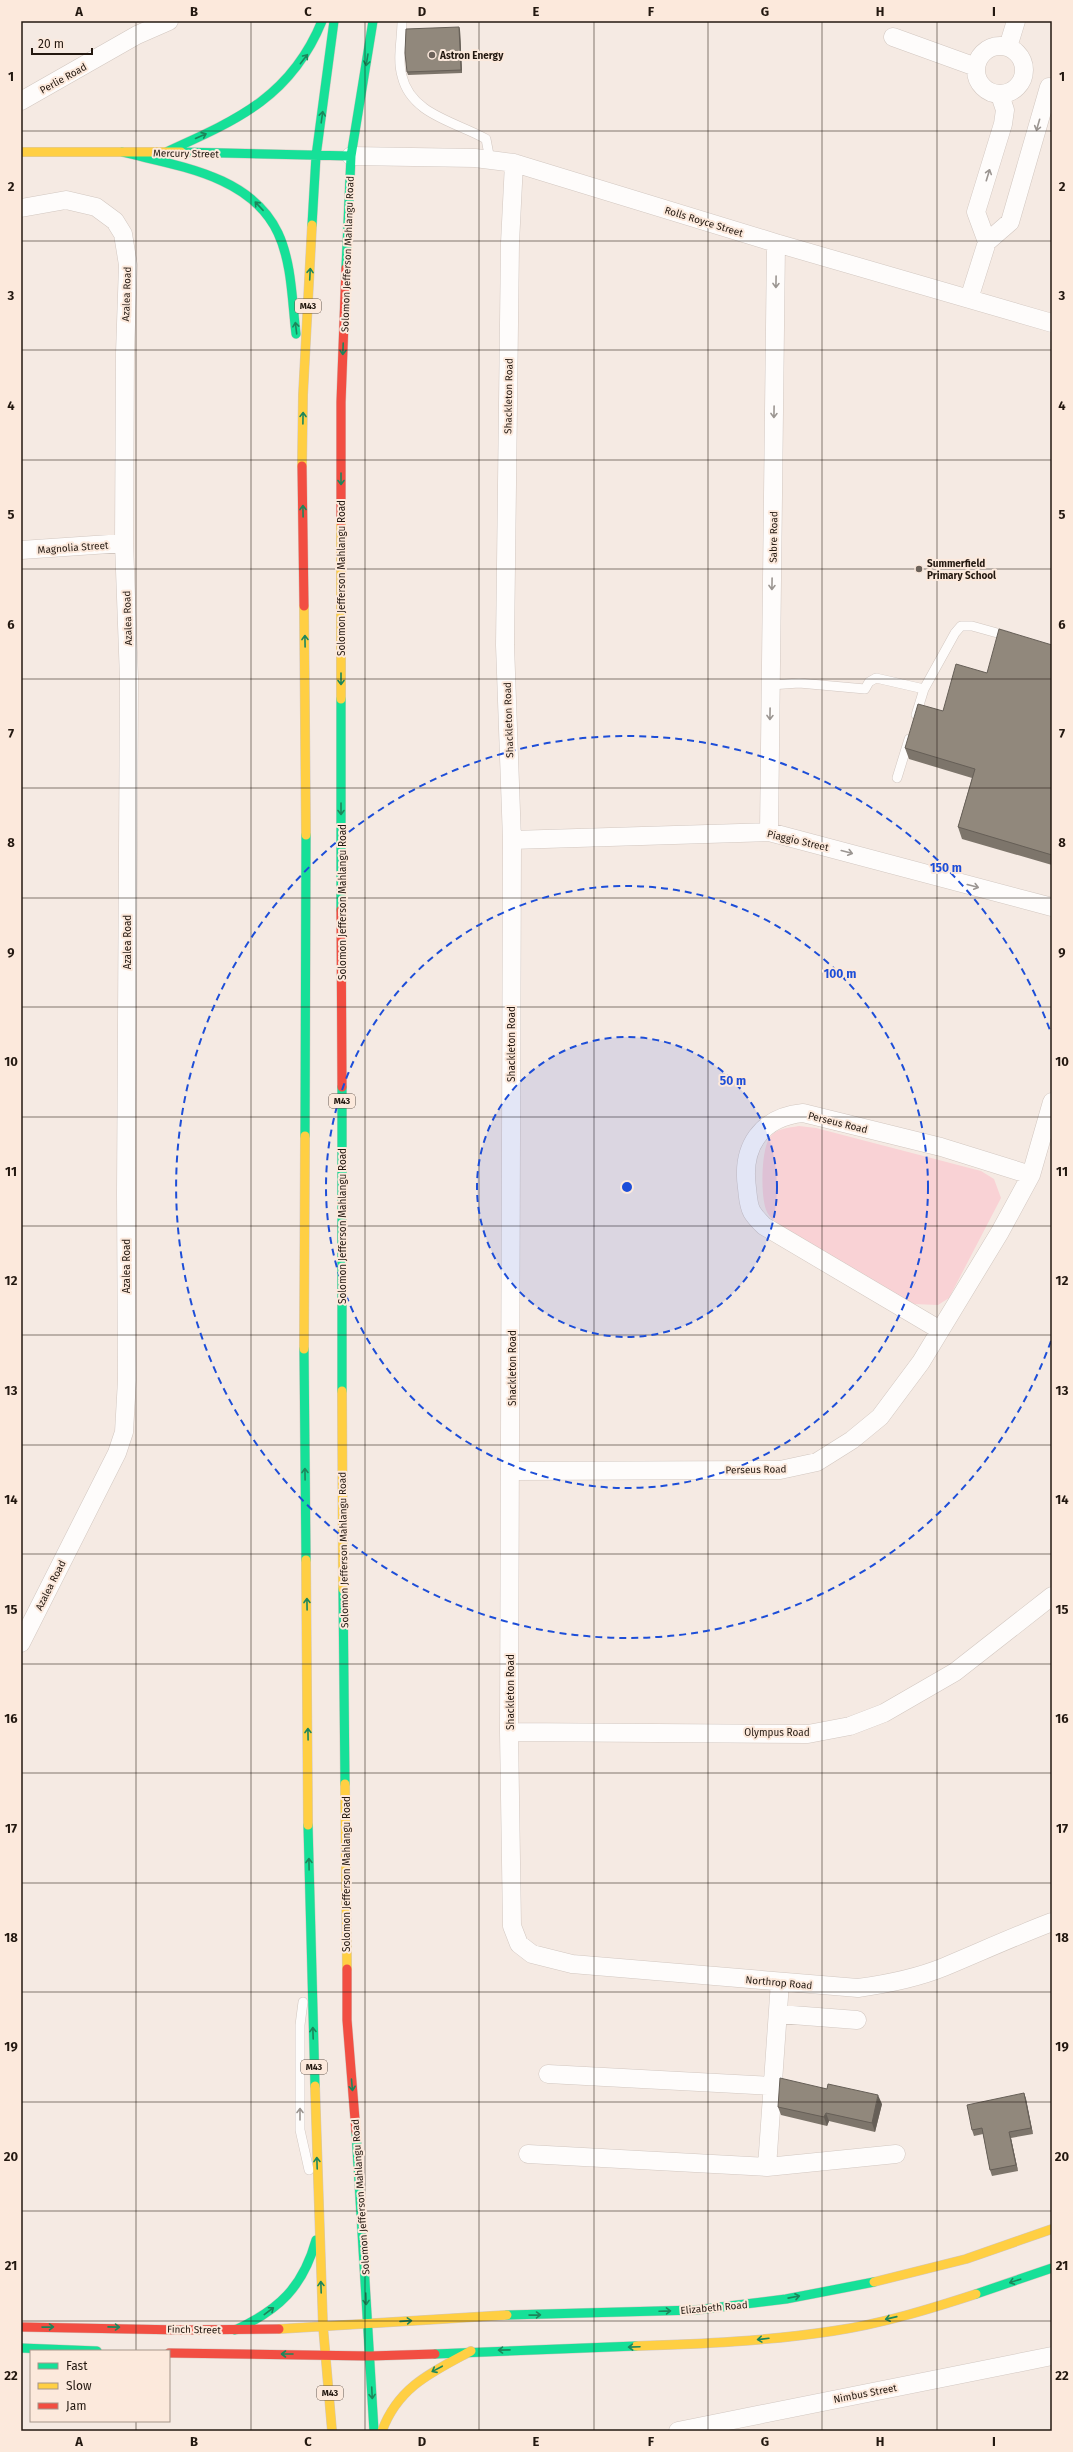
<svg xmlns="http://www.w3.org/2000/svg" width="1073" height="2452" viewBox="0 0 1073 2452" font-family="'Fira Sans',sans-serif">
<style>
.green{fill:#f9d2d5}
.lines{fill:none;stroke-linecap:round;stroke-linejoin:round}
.lane-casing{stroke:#d2c7c0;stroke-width:10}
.street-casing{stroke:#d2c7c0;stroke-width:19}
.fast-casing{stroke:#d2c7c0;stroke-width:10}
.slow-casing{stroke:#d2c7c0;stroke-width:10}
.jam-casing{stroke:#d2c7c0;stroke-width:10}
.lane{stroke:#fefcfb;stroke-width:9}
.street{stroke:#fefcfb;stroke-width:18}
.fast{stroke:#16e098;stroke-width:9}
.slow{stroke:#ffcf43;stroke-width:9}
.jam{stroke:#f24e42;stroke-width:9}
.wall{fill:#7d756b}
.shaded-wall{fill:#665f57}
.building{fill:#91887c;stroke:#665f57}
.oneway{stroke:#1c865b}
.oneway2{stroke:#9b9591}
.grid{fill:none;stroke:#231810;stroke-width:1;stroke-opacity:0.55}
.ring{fill:none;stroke:#1d4ed8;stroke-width:2;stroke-dasharray:7 5}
.poi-dot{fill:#6c625a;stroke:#fce9dc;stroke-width:1.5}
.labels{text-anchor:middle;stroke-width:4;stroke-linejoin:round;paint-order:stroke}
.shield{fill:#fce9dc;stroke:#64574d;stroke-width:1}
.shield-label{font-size:9px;font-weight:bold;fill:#231810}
.poi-label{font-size:10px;font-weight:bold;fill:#231810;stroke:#fce9dc;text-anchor:start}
.street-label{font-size:10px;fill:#231810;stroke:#fce9dc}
.centre{fill:#1d4ed8;stroke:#fce9dc;stroke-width:2}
.ring-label{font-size:12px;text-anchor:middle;font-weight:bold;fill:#1d4ed8;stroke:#fce9dc;stroke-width:4;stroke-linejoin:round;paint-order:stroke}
.neatline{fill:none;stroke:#231810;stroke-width:1.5}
.grid-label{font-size:13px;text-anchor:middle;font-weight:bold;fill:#231810}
</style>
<rect width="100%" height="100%" fill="#f5eae3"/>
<path class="green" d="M799,1126L816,1128L981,1171L994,1179L1001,1198L949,1298L938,1305L913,1304L780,1225C776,1222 769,1217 767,1212C760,1198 761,1149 770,1137C777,1128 788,1128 799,1126Z"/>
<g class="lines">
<defs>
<path id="lane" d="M402,21C402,39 397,59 402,76C411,115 457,122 486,139L490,160
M771,685L799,683L865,689L869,682L876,678L924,689
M916,715L924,689L955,633L961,626H972L1008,636
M897,778L909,739
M303,2002L300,2025V2130L309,2170"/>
<path id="street" d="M893,37L976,67
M976 70a24 24 0 1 1 48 0a24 24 0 1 1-48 0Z
M1008,47L1016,21
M21,101L137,35L169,21
M351,156L475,158L514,163L776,243L1052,323
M514,163L510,243L505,645L512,840L509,1732L512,1926L519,1944L532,1954L572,1964L858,1988C887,1984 917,1978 944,1967C980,1952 1015,1936 1052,1922
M21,208L66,200L96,207L115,221L123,234L128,265L125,353L124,543L129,679L126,1193L127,1380L124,1432L117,1453L21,1643
M987,242L976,212L1003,124L1005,110L1000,95
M969,299L987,242L1010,222L1049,87
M21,550L124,543
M769,832L776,243
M512,840L769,832L1052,907
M940,1330L764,1226C760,1222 755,1217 752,1212C748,1205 748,1196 747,1188C741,1147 761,1117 803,1113L941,1147L1031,1175
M512,1471L780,1470L817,1462L852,1440L880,1417L921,1362L1000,1232L1031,1175L1052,1102
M509,1732L808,1734L850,1726L884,1713L955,1672L1052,1596
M779,2014L857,2020
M548,2074L773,2086
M528,2154L767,2167L780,1982
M767,2167L896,2154
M678,2431L1052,2356"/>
<path id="fast" d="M122,152C177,166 251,175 278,233C292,263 292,301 296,334
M166,152C237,120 291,97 322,21
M181,152L351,156
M312,225L316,156L334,21
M346,268L351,156L373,21
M341,699V910
M342,1087V1391
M305,1136L306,835
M304,1349L306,1560
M343,1589L345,1784
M308,1825L315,2086
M356,2132L374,2431
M976,2294L1052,2268
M507,2315L696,2310L786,2299L874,2282
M235,2330C279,2310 303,2287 316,2240
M21,2348L97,2351
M435,2354L636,2346"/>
<path id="slow" d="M21,152H181
M302,466L303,395L312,225
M341,522V699
M304,606L306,835
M304,1349L305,1136
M342,1391L343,1589
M306,1560L308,1825
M345,1784L347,1969
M315,2086L323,2326L332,2431
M874,2282L966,2259L1052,2229
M279,2329L507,2315
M636,2346C702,2344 767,2341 833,2331C881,2324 930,2309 976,2294
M382,2431C398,2387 432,2372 471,2351"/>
<path id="jam" d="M302,466L304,606
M341,522V402L346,268
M341,910L342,1087
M347,1969V2020L356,2132
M21,2327L182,2330L279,2329
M169,2353L370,2356L435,2354"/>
</defs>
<use href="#lane" class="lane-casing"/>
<use href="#street" class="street-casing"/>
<use href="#fast" class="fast-casing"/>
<use href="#slow" class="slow-casing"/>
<use href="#jam" class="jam-casing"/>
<use href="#lane" class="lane"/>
<use href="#street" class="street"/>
<use href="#fast" class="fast"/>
<use href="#slow" class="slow"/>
<use href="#jam" class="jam"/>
</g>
<path class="wall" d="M459,27L460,30L462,73L408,75L407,72Z
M1052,645V865L962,839L958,827L972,778L909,759L905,748L943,711L987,673Z
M1024,2093L1026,2099L1033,2134L1011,2138L1018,2171L992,2176L990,2170L983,2134L974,2136L972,2130Z
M882,2104L875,2132L829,2121L827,2126L781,2115L778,2107Z"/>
<path class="shaded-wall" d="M459,27L460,30L462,73L461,70Z
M1024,2093L1026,2099L1033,2134L1031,2128Z
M878,2095L882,2104L875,2132L872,2123Z
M826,2113L829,2121L827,2126L824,2117Z
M1009,2132L1011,2138L1018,2171L1016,2165Z"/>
<path class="building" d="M459,27L461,70L407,72L405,53L406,29Z
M999,629L1052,645V855L958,827L975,769L905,748L918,704L943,711L956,664L987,673Z
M780,2078L827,2089L828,2084L878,2095L872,2123L826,2113L824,2117L778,2107Z
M1024,2093L1031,2128L1009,2132L1016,2165L990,2170L982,2128L972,2130L967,2105Z"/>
<defs><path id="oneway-shaft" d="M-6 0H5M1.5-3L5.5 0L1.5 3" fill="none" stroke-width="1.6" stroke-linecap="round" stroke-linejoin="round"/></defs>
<g class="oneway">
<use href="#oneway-shaft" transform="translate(304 59) rotate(-52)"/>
<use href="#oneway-shaft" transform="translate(367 60) rotate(99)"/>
<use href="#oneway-shaft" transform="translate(322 117) rotate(-82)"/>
<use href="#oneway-shaft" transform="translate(201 136) rotate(-24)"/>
<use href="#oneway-shaft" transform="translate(259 206) rotate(-133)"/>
<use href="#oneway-shaft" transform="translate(310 274) rotate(-87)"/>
<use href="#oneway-shaft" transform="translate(296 328) rotate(-97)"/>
<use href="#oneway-shaft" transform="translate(343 349) rotate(92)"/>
<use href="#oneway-shaft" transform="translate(303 418) rotate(-89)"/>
<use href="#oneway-shaft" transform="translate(341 479) rotate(90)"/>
<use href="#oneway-shaft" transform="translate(303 511) rotate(-91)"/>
<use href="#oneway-shaft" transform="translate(305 641) rotate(-91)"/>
<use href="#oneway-shaft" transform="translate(341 679) rotate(90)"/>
<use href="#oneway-shaft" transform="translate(341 809) rotate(90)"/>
<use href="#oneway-shaft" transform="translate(305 1474) rotate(-91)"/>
<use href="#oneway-shaft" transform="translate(307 1604) rotate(-91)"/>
<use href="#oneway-shaft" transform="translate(308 1734) rotate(-91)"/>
<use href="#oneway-shaft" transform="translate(309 1864) rotate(-91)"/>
<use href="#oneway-shaft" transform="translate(313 2033) rotate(-92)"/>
<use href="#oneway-shaft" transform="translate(352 2085) rotate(85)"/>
<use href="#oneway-shaft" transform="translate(317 2163) rotate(-92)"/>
<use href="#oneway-shaft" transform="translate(1015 2281) rotate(162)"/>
<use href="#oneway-shaft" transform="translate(321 2287) rotate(-92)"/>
<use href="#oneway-shaft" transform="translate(794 2297) rotate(-11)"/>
<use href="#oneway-shaft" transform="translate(366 2299) rotate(88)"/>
<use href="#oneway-shaft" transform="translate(269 2311) rotate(-37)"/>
<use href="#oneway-shaft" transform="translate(665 2311) rotate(-2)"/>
<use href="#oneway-shaft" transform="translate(535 2315) rotate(-1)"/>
<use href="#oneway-shaft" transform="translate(891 2318) rotate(167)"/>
<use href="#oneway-shaft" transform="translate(406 2321) rotate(-4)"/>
<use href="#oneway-shaft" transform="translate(48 2327) rotate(-1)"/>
<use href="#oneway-shaft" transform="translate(114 2327) rotate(1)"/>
<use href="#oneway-shaft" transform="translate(763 2339) rotate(173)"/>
<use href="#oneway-shaft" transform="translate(634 2347) rotate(178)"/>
<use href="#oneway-shaft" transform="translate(504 2350) rotate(179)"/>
<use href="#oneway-shaft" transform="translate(287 2354) rotate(-180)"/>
<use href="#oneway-shaft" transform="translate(437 2369) rotate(152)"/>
<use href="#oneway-shaft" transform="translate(372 2393) rotate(87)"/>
</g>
<g class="oneway2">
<use href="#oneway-shaft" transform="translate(1038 125) rotate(106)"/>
<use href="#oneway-shaft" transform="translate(988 175) rotate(-73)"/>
<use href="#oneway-shaft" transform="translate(776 282) rotate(91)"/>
<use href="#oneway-shaft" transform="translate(774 412) rotate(91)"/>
<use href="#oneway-shaft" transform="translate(772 584) rotate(91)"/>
<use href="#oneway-shaft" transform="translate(770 714) rotate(91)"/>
<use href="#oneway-shaft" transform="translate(847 852) rotate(15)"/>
<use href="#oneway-shaft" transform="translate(973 886) rotate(15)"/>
<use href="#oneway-shaft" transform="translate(300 2114) rotate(-90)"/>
</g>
<path class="grid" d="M136,21V2351M251,21V2431M365,21V2431M479,21V2431M594,21V2431M708,21V2431M822,21V2431M937,21V2431M21,131H1052M21,241H1052M21,350H1052M21,460H1052M21,569H1052M21,679H1052M21,788H1052M21,898H1052M21,1007H1052M21,1117H1052M21,1226H1052M21,1335H1052M21,1445H1052M21,1554H1052M21,1664H1052M21,1773H1052M21,1883H1052M21,1992H1052M21,2102H1052M21,2211H1052M21,2321H1052M136,2421V2431"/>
<circle cx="627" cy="1187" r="150" fill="#1d4ed8" fill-opacity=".12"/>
<g class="ring">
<circle cx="627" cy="1187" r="150"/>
<circle cx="627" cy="1187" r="301"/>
<path d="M1051 1341A451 451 0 1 1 1051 1033"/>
</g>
<g class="poi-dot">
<circle cx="432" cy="55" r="4"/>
<circle cx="919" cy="569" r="4"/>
</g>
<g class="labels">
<g class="shield">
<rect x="295" y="299" width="26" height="14" rx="3"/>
<rect x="329" y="1094" width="26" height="14" rx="3"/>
<rect x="301" y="2060" width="26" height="14" rx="3"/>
<rect x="317" y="2386" width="26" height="14" rx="3"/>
</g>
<g class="shield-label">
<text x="308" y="309">M43</text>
<text x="342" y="1104">M43</text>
<text x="314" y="2070">M43</text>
<text x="330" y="2396">M43</text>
</g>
<g class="poi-label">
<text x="440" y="59">Astron Energy</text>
<text x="927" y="567">Summerfield<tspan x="927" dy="12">Primary School</tspan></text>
</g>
<g class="street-label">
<text transform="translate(63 78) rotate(-29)" y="4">Perlie Road</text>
<text transform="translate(186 153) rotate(1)" y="4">Mercury Street</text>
<text transform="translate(704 221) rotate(17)" y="4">Rolls Royce Street</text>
<text transform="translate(347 254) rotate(-88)" y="4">Solomon Jefferson Mahlangu Road</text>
<text transform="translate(126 294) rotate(-88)" y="4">Azalea Road</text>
<text transform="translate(508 396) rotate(-89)" y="4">Shackleton Road</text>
<text transform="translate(773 537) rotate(-89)" y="4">Sabre Road</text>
<text transform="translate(73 547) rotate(-4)" y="4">Magnolia Street</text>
<text transform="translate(341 578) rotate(-90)" y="4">Solomon Jefferson Mahlangu Road</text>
<text transform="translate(127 618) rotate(-92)" y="4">Azalea Road</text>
<text transform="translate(508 720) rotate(-92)" y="4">Shackleton Road</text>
<text transform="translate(798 840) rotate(13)" y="4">Piaggio Street</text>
<text transform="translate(342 902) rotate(-90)" y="4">Solomon Jefferson Mahlangu Road</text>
<text transform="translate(127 942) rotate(-90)" y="4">Azalea Road</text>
<text transform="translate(511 1044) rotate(-90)" y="4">Shackleton Road</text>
<text transform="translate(838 1122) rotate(14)" y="4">Perseus Road</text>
<text transform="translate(342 1226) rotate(-90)" y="4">Solomon Jefferson Mahlangu Road</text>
<text transform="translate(126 1266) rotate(-90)" y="4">Azalea Road</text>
<text transform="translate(512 1368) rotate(-90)" y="4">Shackleton Road</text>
<text transform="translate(756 1469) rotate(-1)" y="4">Perseus Road</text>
<text transform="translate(343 1550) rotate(-91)" y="4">Solomon Jefferson Mahlangu Road</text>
<text transform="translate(50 1585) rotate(-63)" y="4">Azalea Road</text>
<text transform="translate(510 1692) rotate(-90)" y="4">Shackleton Road</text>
<text x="777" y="1736">Olympus Road</text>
<text transform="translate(346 1874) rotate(-90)" y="4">Solomon Jefferson Mahlangu Road</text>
<text transform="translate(779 1982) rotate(5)" y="4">Northrop Road</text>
<text transform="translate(360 2197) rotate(-94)" y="4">Solomon Jefferson Mahlangu Road</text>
<text transform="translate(714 2307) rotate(-5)" y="4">Elizabeth Road</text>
<text transform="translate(194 2329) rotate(1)" y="4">Finch Street</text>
<text transform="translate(865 2393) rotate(-11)" y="4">Nimbus Street</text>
</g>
</g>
<circle cx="627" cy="1187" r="6" class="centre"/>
<g class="ring-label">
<text x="946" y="872">150 m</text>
<text x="840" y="978">100 m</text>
<text x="733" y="1085">50 m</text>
</g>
<rect width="1073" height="2452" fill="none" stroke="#fce9dc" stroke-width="44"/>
<rect x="30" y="2350" width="140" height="72" fill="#fce9dc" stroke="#a5958a"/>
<rect x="38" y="2363" width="20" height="6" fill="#16e098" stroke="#a5958a"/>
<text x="66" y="2370" font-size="12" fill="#231810">Fast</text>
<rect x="38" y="2383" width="20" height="6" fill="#ffcf43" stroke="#a5958a"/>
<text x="66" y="2390" font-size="12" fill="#231810">Slow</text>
<rect x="38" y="2403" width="20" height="6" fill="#f24e42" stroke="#a5958a"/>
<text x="66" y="2410" font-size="12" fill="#231810">Jam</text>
<path d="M32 48v6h60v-6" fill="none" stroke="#231810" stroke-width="2"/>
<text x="38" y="48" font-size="12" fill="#231810" stroke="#fce9dc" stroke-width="3" paint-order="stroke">20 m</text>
<rect x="22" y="22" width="1029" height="2408" class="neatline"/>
<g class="grid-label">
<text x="79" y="16">A</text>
<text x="194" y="16">B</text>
<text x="308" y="16">C</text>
<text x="422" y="16">D</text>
<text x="536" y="16">E</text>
<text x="651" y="16">F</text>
<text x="765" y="16">G</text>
<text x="880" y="16">H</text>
<text x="994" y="16">I</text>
<text x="11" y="81">1</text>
<text x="1062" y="81">1</text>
<text x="11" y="191">2</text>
<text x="1062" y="191">2</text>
<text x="11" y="300">3</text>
<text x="1062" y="300">3</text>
<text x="11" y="410">4</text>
<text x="1062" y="410">4</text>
<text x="11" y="519">5</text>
<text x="1062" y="519">5</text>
<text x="11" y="629">6</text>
<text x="1062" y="629">6</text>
<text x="11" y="738">7</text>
<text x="1062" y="738">7</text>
<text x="11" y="847">8</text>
<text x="1062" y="847">8</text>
<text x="11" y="957">9</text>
<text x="1062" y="957">9</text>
<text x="11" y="1066">10</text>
<text x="1062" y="1066">10</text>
<text x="11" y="1176">11</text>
<text x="1062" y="1176">11</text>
<text x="11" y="1285">12</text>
<text x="1062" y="1285">12</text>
<text x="11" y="1395">13</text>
<text x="1062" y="1395">13</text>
<text x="11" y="1504">14</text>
<text x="1062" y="1504">14</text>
<text x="11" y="1614">15</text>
<text x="1062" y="1614">15</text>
<text x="11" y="1723">16</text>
<text x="1062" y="1723">16</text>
<text x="11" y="1833">17</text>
<text x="1062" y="1833">17</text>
<text x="11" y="1942">18</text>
<text x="1062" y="1942">18</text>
<text x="11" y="2051">19</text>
<text x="1062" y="2051">19</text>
<text x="11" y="2161">20</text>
<text x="1062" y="2161">20</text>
<text x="11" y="2270">21</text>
<text x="1062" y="2270">21</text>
<text x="11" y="2380">22</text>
<text x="1062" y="2380">22</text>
<text x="79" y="2446">A</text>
<text x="194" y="2446">B</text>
<text x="308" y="2446">C</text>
<text x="422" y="2446">D</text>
<text x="536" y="2446">E</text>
<text x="651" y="2446">F</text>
<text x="765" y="2446">G</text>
<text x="880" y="2446">H</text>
<text x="994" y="2446">I</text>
</g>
</svg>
